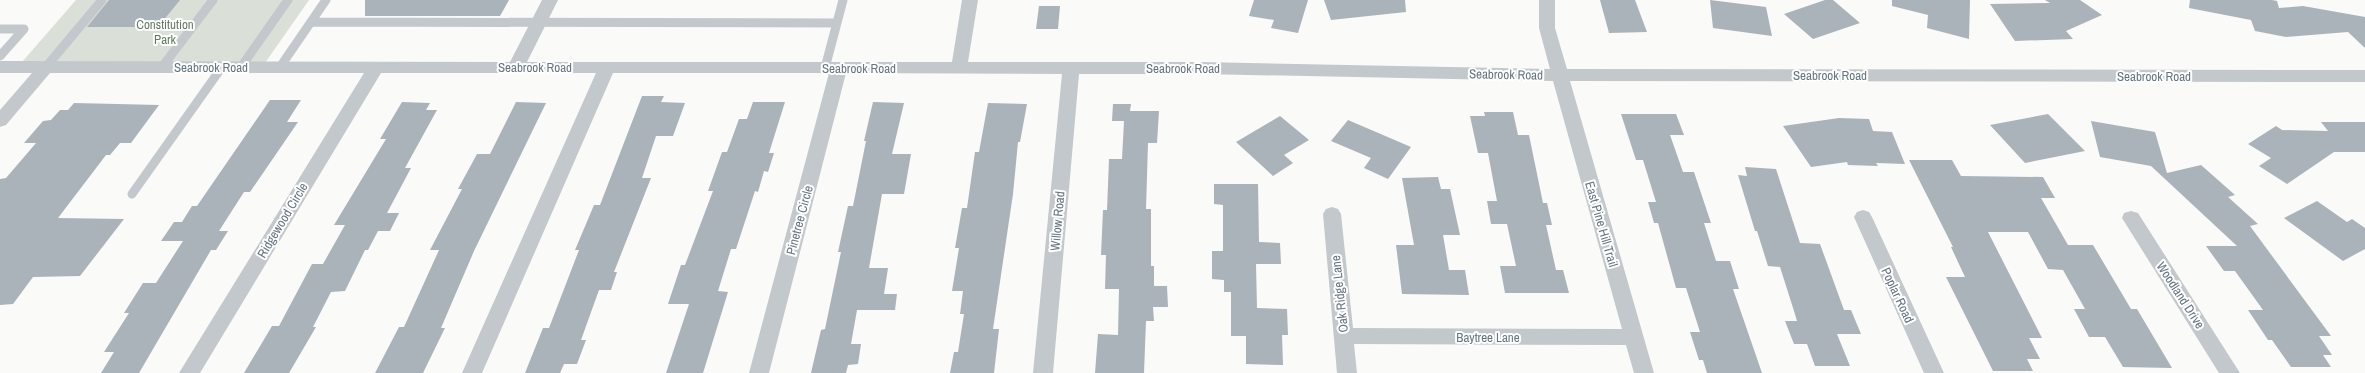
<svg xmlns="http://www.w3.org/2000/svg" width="2365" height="373" viewBox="0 0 2365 373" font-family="'Archivo Narrow',sans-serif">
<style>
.green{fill:#dadfd7}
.building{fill:#aab3b9}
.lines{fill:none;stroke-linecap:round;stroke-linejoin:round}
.service{stroke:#c3c8cc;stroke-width:9}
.minor{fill:#c3c8cc;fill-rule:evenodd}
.labels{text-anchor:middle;stroke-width:4;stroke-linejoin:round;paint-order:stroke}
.park-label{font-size:13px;fill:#687a64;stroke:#fff}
.street-label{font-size:13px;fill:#657683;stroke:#fff}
</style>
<rect width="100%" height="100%" fill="#fafaf8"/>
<path class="green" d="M76,0H309L265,63L22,62Z"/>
<path class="building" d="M109,0H180L158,27H87Z
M365,0H509L500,16H365Z
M1254,0H1308L1298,33L1271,28L1274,20L1249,16Z
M1324,0H1405L1406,12L1331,20Z
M1600,0H1635L1647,32L1609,33Z
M1710,0L1766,7L1772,36L1713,28Z
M1825,0H1833L1860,23L1813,39L1784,14Z
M1892,0H1970L1969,39L1927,28L1928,15L1892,6Z
M2045,0H2080L2102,15L2066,31L2073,39L2015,41L1990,4L2050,3Z
M2190,0H2272L2277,1L2279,8L2303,6L2365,17V48L2348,32L2286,37L2255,31L2251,20L2189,8Z
M1039,6H1060L1058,29H1036Z
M642,96H664L661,102L685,103L673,136H656L642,178H651L614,272H617L611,290H599L581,340H586L577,364H564L560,373H525L543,328H549L579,250H575L594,205H600Z
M270,100H301L287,122H298L250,192H244L219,231H228L216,250H211L139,373H101L114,352H104L129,313H124L143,283H156L183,241H161L174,222H182L192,206H197Z
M402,102L430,103L426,110H437L405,168H411L387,213H399L390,231H378L368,250H365L345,291L331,292L313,327H316L289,373H244L272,326H279L312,264H323L345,225H334L386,139H380Z
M516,102L546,103L474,251L441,328H445L423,373H375L399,327H404L439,250H430L462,189H458L477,154H490Z
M753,102H785L769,153H774L768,172L764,171L758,192L755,191L736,249H731L718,291L728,292L703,373H666L689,304H668L681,265H685L713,191H708L722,152H727L739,119H747Z
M873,102L904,103L892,154H911L904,194H882L869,268H888L884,294H897L895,310H857L851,344H861L858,364L848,365L846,373H811L821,330L825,329L841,252H838L848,206H853L866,141H864Z
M74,103L159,105L131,143H120L110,155H106L58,218L124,219L80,276L33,277L13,304L0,305V179L6,178L36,143H24L43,121L51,120L60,110H68Z
M988,103L1027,104L1020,142H1018L1013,194L993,329H999L994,373H950L954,352H958L964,314H960L963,291H952L959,248H955L962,208H967L975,152H979Z
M1113,104H1131L1130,111H1159L1157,143H1148L1146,209H1151V266H1154V286H1167L1168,307H1153L1154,321H1146L1144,373H1095L1098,334L1118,335L1119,289H1105L1106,255H1101L1103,210H1107L1109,159H1122L1124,121H1112Z
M1484,112H1513L1518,135H1529L1543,203H1547L1552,225H1546L1556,270H1563L1569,293H1505L1500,266H1516L1507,224H1491L1487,201H1497L1488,153H1478L1470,116H1485Z
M1621,114H1676L1684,135H1670L1683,172H1694L1711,223H1704L1716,261H1730L1739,289H1733L1762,373H1707L1703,360H1699L1690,332H1700L1686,288H1676L1658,223H1654L1648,202H1656L1643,160H1636Z
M2048,114L2085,151L2025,163L1990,125Z
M1280,116L1309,140L1284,155L1293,163L1273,176L1236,142Z
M1839,118L1869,119L1873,131L1892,132L1905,164L1876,163L1878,166L1848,165L1847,162L1811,167L1783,126Z
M1348,120L1411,147L1388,179L1364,168L1371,158L1331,141Z
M2091,121L2155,132L2167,173L2201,165L2235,195L2228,197L2258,224L2250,226L2331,336H2319L2332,355H2323L2331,367H2291L2272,340H2268L2248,310H2263L2235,271H2224L2206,246H2237L2151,166L2100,157Z
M2321,122H2365V152H2334L2287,184L2259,166L2271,158L2248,144L2276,126L2282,130L2328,131Z
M1909,160H1952L1961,176L2043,177L2055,198H2041L2068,245H2093L2131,309H2137L2172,368L2123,367L2105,337H2089L2074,309H2085L2063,270L2048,269L2028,232H1988L2042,338H2029L2040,359H2027L2033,371H1993L1946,277H1965L1951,247H1953Z
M1745,167L1776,169L1800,243L1820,244L1844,310H1851L1861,334H1837L1850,366H1815L1807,344H1794L1785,321H1797L1794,311L1780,267L1768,266L1757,231H1755L1738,175L1747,176Z
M1438,177L1441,189H1450L1460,235H1443L1449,270H1465L1469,295L1402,294L1396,245H1414L1402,178Z
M1214,184H1258L1259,242L1280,243L1281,264H1256L1257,308L1287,309L1288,335H1282L1283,365L1246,364V336H1231V292H1224V280L1212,279V251H1223V205L1214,204Z
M2317,201L2347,222L2352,219L2365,228V249L2343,261L2284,218Z"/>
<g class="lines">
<path class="service" d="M311,22L837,23
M0,29H24L0,56
M46,67L102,0
M162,67L213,0
M241,67L288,0
M280,67L326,0
M825,68L843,0
M132,194L222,67"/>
<path class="minor" d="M542,0H558L527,62H952L962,0H978L968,62H1201L1550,69L1539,28V0H1555V28L1567,69L2365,70V82L1570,81L1654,373H1634L1626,345L1354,344L1357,373H1337L1323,214L1326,209L1332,207L1338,209L1341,214L1353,328L1622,329L1553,81L1201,74H1079L1053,373H1033L1062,74L846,73L769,373H749L829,73H613L482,373H462L596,73H381L200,373H179L364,73H50L6,125L0,127V110L32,73H0V61L510,62Z
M1863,210L1869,212L1872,217L1944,373H1924L1854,217L1857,212Z
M2131,211L2138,213L2240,373H2219L2122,218L2124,213Z"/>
</g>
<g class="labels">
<g class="park-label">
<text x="165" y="29">Constitution<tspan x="165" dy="15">Park</tspan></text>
</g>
<g class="street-label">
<text x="211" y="72">Seabrook Road</text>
<text x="535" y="72">Seabrook Road</text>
<text x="859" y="73">Seabrook Road</text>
<text x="1183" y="73">Seabrook Road</text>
<text transform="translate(1506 74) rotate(1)" y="5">Seabrook Road</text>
<text x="1830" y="80">Seabrook Road</text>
<text x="2154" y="81">Seabrook Road</text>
<text transform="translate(282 220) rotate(-59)" y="5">Ridgewood Circle</text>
<text transform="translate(799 220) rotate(-75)" y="5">Pinetree Circle</text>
<text transform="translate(1057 221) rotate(-85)" y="5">Willow Road</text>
<text transform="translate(1602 224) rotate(74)" y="5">East Pine Hill Trail</text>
<text transform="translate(1339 294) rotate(-96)" y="5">Oak Ridge Lane</text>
<text transform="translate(1898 295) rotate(65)" y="5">Poplar Road</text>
<text transform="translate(2181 295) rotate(57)" y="5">Woodland Drive</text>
<text x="1488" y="342">Baytree Lane</text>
</g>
</g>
</svg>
